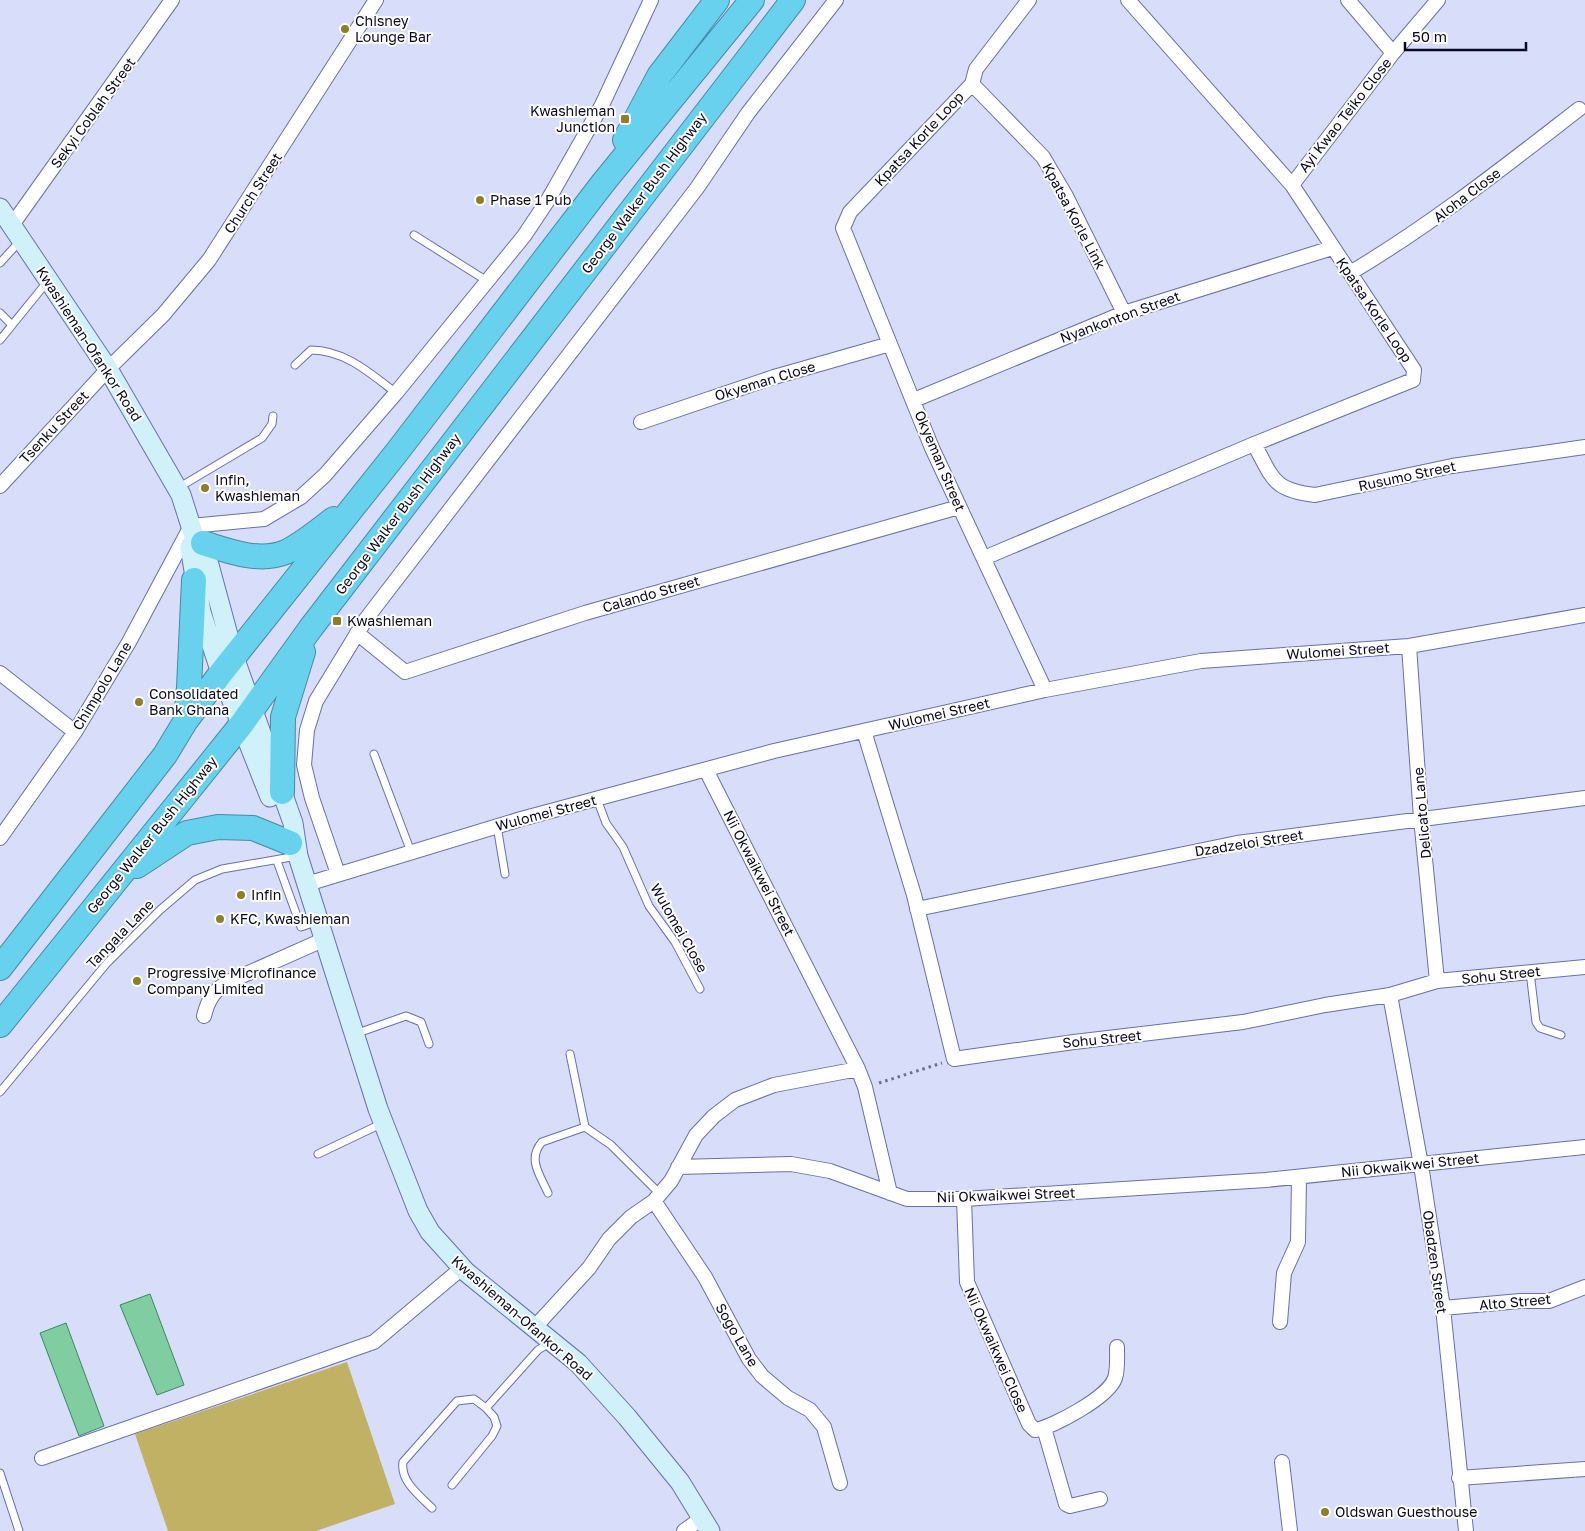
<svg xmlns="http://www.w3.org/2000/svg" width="1585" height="1531" viewBox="0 0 1585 1531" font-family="'Golos Text',sans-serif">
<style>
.green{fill:#c1b164}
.building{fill:#80cda1;stroke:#3a8860}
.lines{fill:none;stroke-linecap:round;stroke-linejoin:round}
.lane-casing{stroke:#686fb0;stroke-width:9}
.street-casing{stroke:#686fb0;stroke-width:16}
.secondary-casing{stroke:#686fb0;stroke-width:21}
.highway-casing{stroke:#468ba6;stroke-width:26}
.path{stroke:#6c6f89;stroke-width:3;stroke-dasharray:2.5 4;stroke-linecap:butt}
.lane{stroke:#fff;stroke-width:7}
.street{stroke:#fff;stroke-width:14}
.secondary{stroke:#d1f1fa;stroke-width:19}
.highway{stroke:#67d1ee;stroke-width:24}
.poi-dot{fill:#8f7e24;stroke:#fff;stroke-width:2}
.labels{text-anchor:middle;stroke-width:4;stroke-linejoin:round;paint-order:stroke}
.poi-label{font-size:14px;fill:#080921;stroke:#fff;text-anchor:start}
.street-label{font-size:14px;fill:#080921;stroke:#fff}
</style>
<rect width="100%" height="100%" fill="#d8ddfa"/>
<path class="green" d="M347,1362L395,1504L316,1531H168L135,1434Z"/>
<path class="building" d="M150,1294L184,1385L157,1395L120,1305Z
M66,1323L104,1426L79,1436L40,1333Z"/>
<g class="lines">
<defs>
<path id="lane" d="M414,235L487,281
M0,263L20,241
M0,313L12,325
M0,340L47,282
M295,365L311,350C345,350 371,374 396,393
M178,488L262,438L272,424L273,416
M374,754L411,852
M597,799L606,823L623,847L649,906L675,942L700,989
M497,826L505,874
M277,861L301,927L318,921
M1530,972L1536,1022L1540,1028L1561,1035
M355,1034L406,1016L421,1022L429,1044
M570,1054L585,1127
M0,1092L107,963L160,910L195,880L222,869L297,856
M585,1127L611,1145L660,1194
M318,1154L383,1123
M548,1193C540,1175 527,1159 542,1142L585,1127
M0,1473L19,1531
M452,1485L492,1436L497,1426L494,1417L486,1408L538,1350L551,1342
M432,1508C419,1495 400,1481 403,1462L457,1401L474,1399L486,1408"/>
<path id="street" d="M1029,0L976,69L972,84L850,212L843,228L932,448L1045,690
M1348,0L1393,53
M972,84L1043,157L1066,196L1124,313
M1292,185L1393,53L1438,0
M12,225L172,0
M1350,273C1431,225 1504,167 1579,109
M914,400L1124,313L1332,248
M641,422L774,377L890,344
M1254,444C1273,478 1272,490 1315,495L1452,466L1585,447
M0,486L108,369L163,315L209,260L376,0
M984,558L1254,444L1413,380L1414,370L1292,185L1128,0
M357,633L405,672L585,613L959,507
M1409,646L1421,818L1437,981
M0,673L75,732
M864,731L914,895L954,1059L1074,1042L1243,1022L1325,1005L1390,995L1437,981L1585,967
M706,770L858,1069L865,1087L890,1193
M0,838L75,732L129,642L191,526L264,519L301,497L325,475L396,393L524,236L548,200L602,105L651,0
M338,874L312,798L304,765L307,730L316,701L366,619L697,188L748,113L836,0
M307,884L521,819L774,751L1045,690L1201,661L1409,646L1585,615
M917,909L1237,843L1585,798
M1390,995L1421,1165L1443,1308L1466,1531
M204,1016C208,1000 213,992 226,983L325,939
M678,1167L791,1164L830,1171L907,1199H964L1266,1180L1585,1147
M964,1199L967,1282L1029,1424L1035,1430C1053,1427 1109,1397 1115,1378C1118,1369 1117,1357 1117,1347
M654,1201L705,1277L749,1359L762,1376L788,1398L810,1410L824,1427L840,1483
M1443,1308L1520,1301H1549L1585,1287
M1280,1322L1284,1273L1298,1242L1299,1177
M534,1328L589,1268L609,1239L631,1217L654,1201L671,1181L696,1135L714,1116L735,1100L774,1085L858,1069
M1044,1428L1066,1504L1070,1506L1100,1499
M42,1458L374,1342L462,1268
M1282,1462L1290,1531
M1459,1478L1585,1469
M684,1531L702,1518"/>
<path id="secondary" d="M0,208L108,369L181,495L195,539L190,547L201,612L221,673L270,797
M195,539L203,543L234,657L293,823L298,856L378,1109L418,1211L430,1232L466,1272L578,1363L627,1417L680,1482L710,1531"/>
<path id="highway" d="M625,140L659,76L717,0
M203,543C228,551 259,563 286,552C303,544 319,530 334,519
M186,720L189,687L194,580
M282,792L283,717L303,652
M137,866L187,833L218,827L253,828L290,843
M0,968L165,755L185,722L221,673L397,452L603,183L752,0
M0,1025L241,725L310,629L793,0"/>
</defs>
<use href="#lane" class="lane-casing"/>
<use href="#street" class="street-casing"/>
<use href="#secondary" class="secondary-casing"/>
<use href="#highway" class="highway-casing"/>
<path class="path" d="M879,1083L942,1063"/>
<use href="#lane" class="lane"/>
<use href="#street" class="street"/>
<use href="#secondary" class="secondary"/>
<use href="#highway" class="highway"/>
</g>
<g class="poi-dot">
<circle cx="345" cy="29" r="5"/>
<rect x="620" y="114" width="10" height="10" rx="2.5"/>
<circle cx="480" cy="200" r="5"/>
<circle cx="205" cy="488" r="5"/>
<rect x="332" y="616" width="10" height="10" rx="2.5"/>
<circle cx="139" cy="702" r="5"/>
<circle cx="241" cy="895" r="5"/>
<circle cx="220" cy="919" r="5"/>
<circle cx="137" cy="981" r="5"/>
<circle cx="1325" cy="1512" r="5"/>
</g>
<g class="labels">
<g class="poi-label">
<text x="355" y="26">Chisney<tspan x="355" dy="16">Lounge Bar</tspan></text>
<text x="615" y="116" text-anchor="end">Kwashieman<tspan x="615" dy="16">Junction</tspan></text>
<text x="490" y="205">Phase 1 Pub</text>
<text x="215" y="485">Infin,<tspan x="215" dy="16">Kwashieman</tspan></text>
<text x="347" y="626">Kwashieman</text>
<text x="149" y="699">Consolidated<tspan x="149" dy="16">Bank Ghana</tspan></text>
<text x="251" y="900">Infin</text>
<text x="230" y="924">KFC, Kwashieman</text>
<text x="147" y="978">Progressive Microfinance<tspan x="147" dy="16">Company Limited</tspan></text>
<text x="1335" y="1517">Oldswan Guesthouse</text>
</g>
<g class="street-label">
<text transform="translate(93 113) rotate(-54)" y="5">Sekyi Coblah Street</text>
<text transform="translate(1345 115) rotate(-52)" y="5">Ayi Kwao Teiko Close</text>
<text transform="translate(919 139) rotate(-47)" y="5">Kpatsa Korle Loop</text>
<text transform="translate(253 193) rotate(-57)" y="5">Church Street</text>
<text transform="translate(644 193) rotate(-53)" y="5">George Walker Bush Highway</text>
<text transform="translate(1467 195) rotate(-37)" y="5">Aloha Close</text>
<text transform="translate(1074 216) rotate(62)" y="5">Kpatsa Korle Link</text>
<text transform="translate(1374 310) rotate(56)" y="5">Kpatsa Korle Loop</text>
<text transform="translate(1120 317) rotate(-20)" y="5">Nyankonton Street</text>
<text transform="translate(89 344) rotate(57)" y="5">Kwashieman-Ofankor Road</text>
<text transform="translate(765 381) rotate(-17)" y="5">Okyeman Close</text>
<text transform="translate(54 427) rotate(-47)" y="5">Tsenku Street</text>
<text transform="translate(940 461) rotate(67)" y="5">Okyeman Street</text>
<text transform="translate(1407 476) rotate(-12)" y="5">Rusumo Street</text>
<text transform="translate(398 514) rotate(-53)" y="5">George Walker Bush Highway</text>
<text transform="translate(651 594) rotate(-16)" y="5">Calando Street</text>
<text transform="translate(1338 651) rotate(-4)" y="5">Wulomei Street</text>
<text transform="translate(102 686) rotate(-59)" y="5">Chimpolo Lane</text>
<text transform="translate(939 714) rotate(-13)" y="5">Wulomei Street</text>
<text transform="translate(546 813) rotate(-15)" y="5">Wulomei Street</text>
<text transform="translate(1422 813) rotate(-95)" y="5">Delicato Lane</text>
<text transform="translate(152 835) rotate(-51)" y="5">George Walker Bush Highway</text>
<text transform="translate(1249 843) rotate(-9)" y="5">Dzadzeloi Street</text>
<text transform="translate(759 873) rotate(63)" y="5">Nii Okwaikwei Street</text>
<text transform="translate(679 928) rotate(60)" y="5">Wulomei Close</text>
<text transform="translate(120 934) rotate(-46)" y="5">Tangala Lane</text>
<text transform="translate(1501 975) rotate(-6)" y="5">Sohu Street</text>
<text transform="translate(1102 1039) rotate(-6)" y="5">Sohu Street</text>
<text transform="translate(1410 1165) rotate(-6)" y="5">Nii Okwaikwei Street</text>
<text transform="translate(1006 1195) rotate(-2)" y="5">Nii Okwaikwei Street</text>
<text transform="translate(1435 1262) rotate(82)" y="5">Obadzen Street</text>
<text transform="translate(1515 1302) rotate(-5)" y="5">Alto Street</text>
<text transform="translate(522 1318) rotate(41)" y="5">Kwashieman-Ofankor Road</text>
<text transform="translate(737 1335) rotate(60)" y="5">Sogo Lane</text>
<text transform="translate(996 1350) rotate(66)" y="5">Nii Okwaikwei Close</text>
</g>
</g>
<path d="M1405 42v8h121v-8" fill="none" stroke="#080921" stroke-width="2.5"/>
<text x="1412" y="42" font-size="15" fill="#080921" stroke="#ffffff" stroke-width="4" paint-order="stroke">50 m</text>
</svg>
